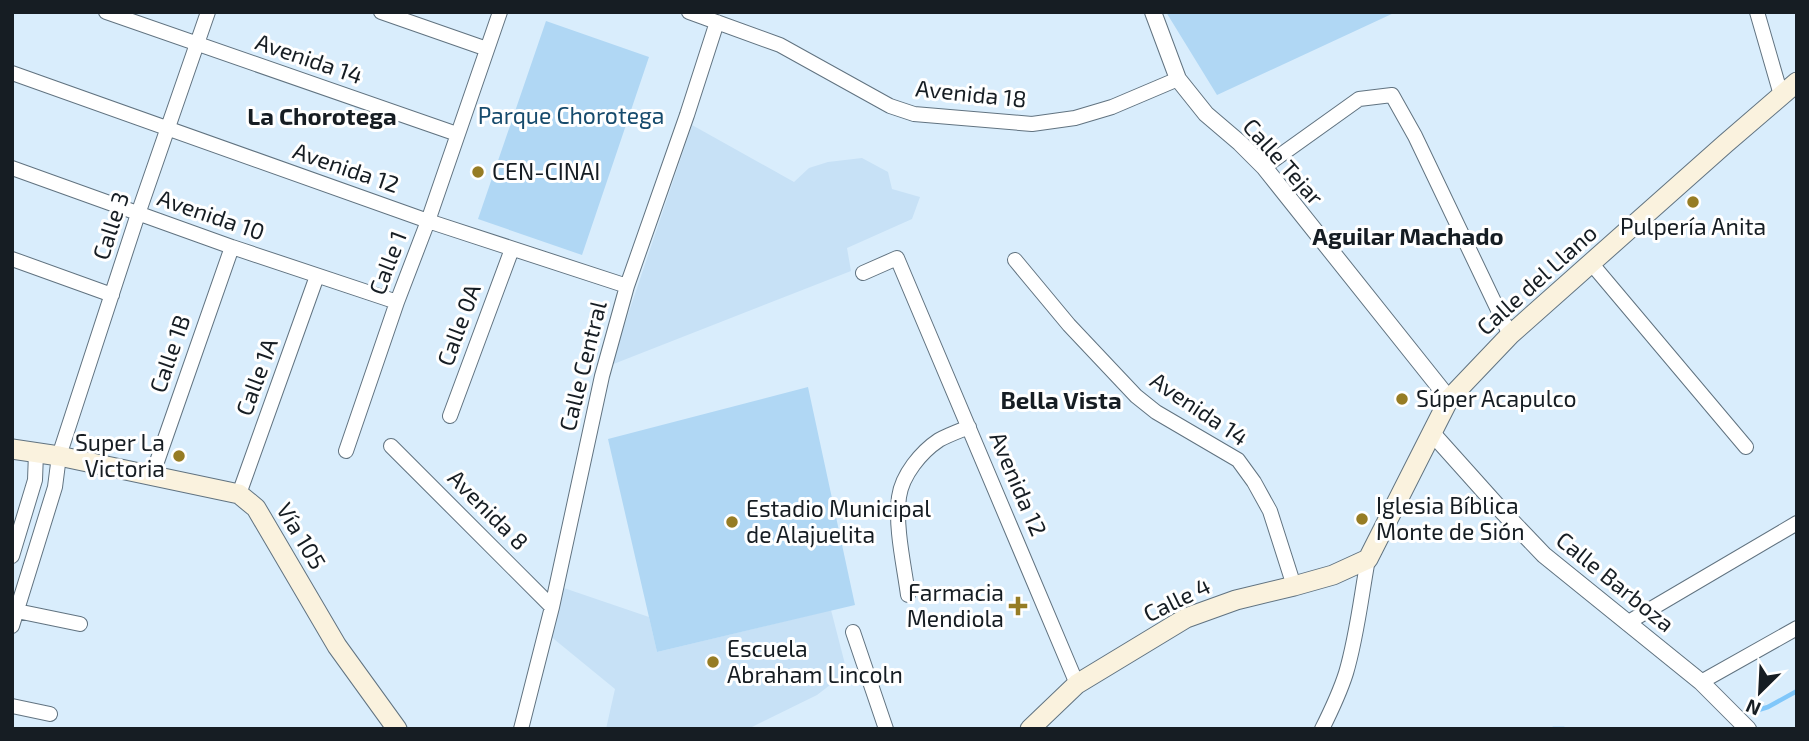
<svg xmlns="http://www.w3.org/2000/svg" width="1809" height="741" viewBox="0 0 1809 741" font-family="'Exo 2',sans-serif">
<style>
.built{fill:#c7e1f6}
.green{fill:#b0d7f4}
.lines{fill:none;stroke-linecap:round;stroke-linejoin:round}
.stream{stroke:#80c7fa;stroke-width:4.5}
.minor-casing{stroke:#617380;stroke-width:16}
.tertiary-casing{stroke:#617380;stroke-width:18}
.secondary-casing{stroke:#617380;stroke-width:21}
.minor{stroke:#fff;stroke-width:14}
.tertiary{stroke:#fff;stroke-width:16}
.secondary{stroke:#faf2de;stroke-width:19}
.poi-dot{fill:#967c24;stroke:#fff;stroke-width:2.5}
.labels{text-anchor:middle;stroke-width:6;stroke-linejoin:round;paint-order:stroke}
.street-label{font-size:23px;fill:#161d23;stroke:#fff}
.park-label{font-size:23px;fill:#164b6d;stroke:#fff}
.poi-label{font-size:23px;fill:#161d23;stroke:#fff;text-anchor:start}
.neighbourhood-label{font-size:24px;font-weight:bold;fill:#161d23;stroke:#fff}
</style>
<rect width="100%" height="100%" fill="#d9edfc"/>
<path class="built" d="M692,125L794,182L809,168L828,162L862,158L888,172L892,189L920,197L912,219L847,248L851,271L611,365Z
M558,586L649,617L657,652L831,610L847,672L817,695L752,727L751,729H606L615,689L549,635Z"/>
<path class="green" d="M1166,12H1396L1217,95Z
M546,21L649,57L582,255L478,219Z
M808,387L855,605L657,652L608,439Z"/>
<g class="lines">
<path class="stream" d="M1755,711L1768,707L1797,691
M1553,729H1564"/>
<defs>
<path id="minor" d="M106,12L457,134
M381,12L487,49
M689,12L780,45L890,106L914,114L1032,124L1075,118L1112,107L1178,79
M1757,12L1781,95
M12,73L428,221L627,286
M1264,167L1359,99L1392,95L1415,136L1510,335
M12,168L232,247L397,302
M12,259L112,295
M1015,260L1069,325L1136,396L1156,412L1238,460L1254,482L1270,511L1294,586
M1591,263L1746,447
M863,273L897,258L1077,684
M450,416L512,249
M391,446L552,607
M346,451L397,302L428,221L500,12
M152,476L232,247
M239,494L317,276
M12,556L35,480L36,453
M908,595C904,565 895,527 899,497C902,475 921,452 939,440C948,435 959,431 969,427
M12,610L80,624
M1627,623L1797,523
M12,626L55,487L59,456L138,214L208,12
M853,632L886,729
M1701,682L1797,628
M12,706L50,714
M521,729L552,607L602,376L627,286L687,115L717,22
M1322,729C1331,711 1340,692 1346,673C1357,636 1361,597 1368,559"/>
<path id="tertiary" d="M1153,12L1178,79L1206,114L1240,143L1264,167L1449,399
M1432,433L1501,510L1544,555L1701,682L1748,729"/>
<path id="secondary" d="M12,449L59,456L239,494L256,508L337,646L397,729
M1030,729L1077,684L1186,618L1236,600L1294,586L1333,575L1368,559L1449,399L1510,335L1725,144L1797,82"/>
</defs>
<use href="#minor" class="minor-casing"/>
<use href="#tertiary" class="tertiary-casing"/>
<use href="#secondary" class="secondary-casing"/>
<use href="#minor" class="minor"/>
<use href="#tertiary" class="tertiary"/>
<use href="#secondary" class="secondary"/>
</g>
<g class="poi-dot">
<circle cx="478" cy="172" r="7"/>
<circle cx="1693" cy="202" r="7"/>
<circle cx="1402" cy="399" r="7"/>
<circle cx="179" cy="456" r="7"/>
<circle cx="1362" cy="519" r="7"/>
<circle cx="732" cy="522" r="7"/>
<path d="M1014.5 595.5h7v7h7v7h-7v7h-7v-7h-7v-7h7z"/>
<circle cx="713" cy="662" r="7"/>
</g>
<g class="labels">
<g class="street-label">
<text transform="translate(309 59) rotate(19)" y="8">Avenida 14</text>
<text transform="translate(971 94) rotate(6)" y="8">Avenida 18</text>
<text transform="translate(1283 162) rotate(48)" y="8">Calle Tejar</text>
<text transform="translate(346 168) rotate(19)" y="8">Avenida 12</text>
<text transform="translate(211 215) rotate(19)" y="8">Avenida 10</text>
<text transform="translate(111 226) rotate(-72)" y="8">Calle 3</text>
<text transform="translate(388 263) rotate(-69)" y="8">Calle 1</text>
<text transform="translate(1537 280) rotate(-42)" y="8">Calle del Llano</text>
<text transform="translate(459 325) rotate(-70)" y="8">Calle 0A</text>
<text transform="translate(170 354) rotate(-71)" y="8">Calle 1B</text>
<text transform="translate(583 366) rotate(-76)" y="8">Calle Central</text>
<text transform="translate(257 377) rotate(-70)" y="8">Calle 1A</text>
<text transform="translate(1199 409) rotate(34)" y="8">Avenida 14</text>
<text transform="translate(1018 484) rotate(67)" y="8">Avenida 12</text>
<text transform="translate(488 510) rotate(45)" y="8">Avenida 8</text>
<text transform="translate(301 536) rotate(59)" y="8">Vía 105</text>
<text transform="translate(1615 582) rotate(39)" y="8">Calle Barboza</text>
<text transform="translate(1177 600) rotate(-26)" y="8">Calle 4</text>
</g>
<g class="park-label">
<text x="571" y="124">Parque Chorotega</text>
</g>
<g class="poi-label">
<text x="492" y="180">CEN-CINAI</text>
<text x="1693" y="235" text-anchor="middle">Pulpería Anita</text>
<text x="1416" y="407">Súper Acapulco</text>
<text x="165" y="451" text-anchor="end">Super La<tspan x="165" dy="26">Victoria</tspan></text>
<text x="1376" y="514">Iglesia Bíblica<tspan x="1376" dy="26">Monte de Sión</tspan></text>
<text x="746" y="517">Estadio Municipal<tspan x="746" dy="26">de Alajuelita</tspan></text>
<text x="1004" y="601" text-anchor="end">Farmacia<tspan x="1004" dy="26">Mendiola</tspan></text>
<text x="727" y="657">Escuela<tspan x="727" dy="26">Abraham Lincoln</tspan></text>
</g>
<g class="neighbourhood-label">
<text x="322" y="125">La Chorotega</text>
<text x="1408" y="245">Aguilar Machado</text>
<text x="1061" y="409">Bella Vista</text>
</g>
</g>
<rect width="1809" height="741" fill="none" stroke="#161d23" stroke-width="28"/>
<g transform="translate(1760 692) rotate(204)" stroke="#ffffff" stroke-width="5" paint-order="stroke">
<path d="M0-5L12 26L0 18L-12 26Z" fill="#161d23"/>
<text y="-10" font-size="19" font-weight="bold" text-anchor="middle" fill="#161d23">N</text>
</g>
</svg>
